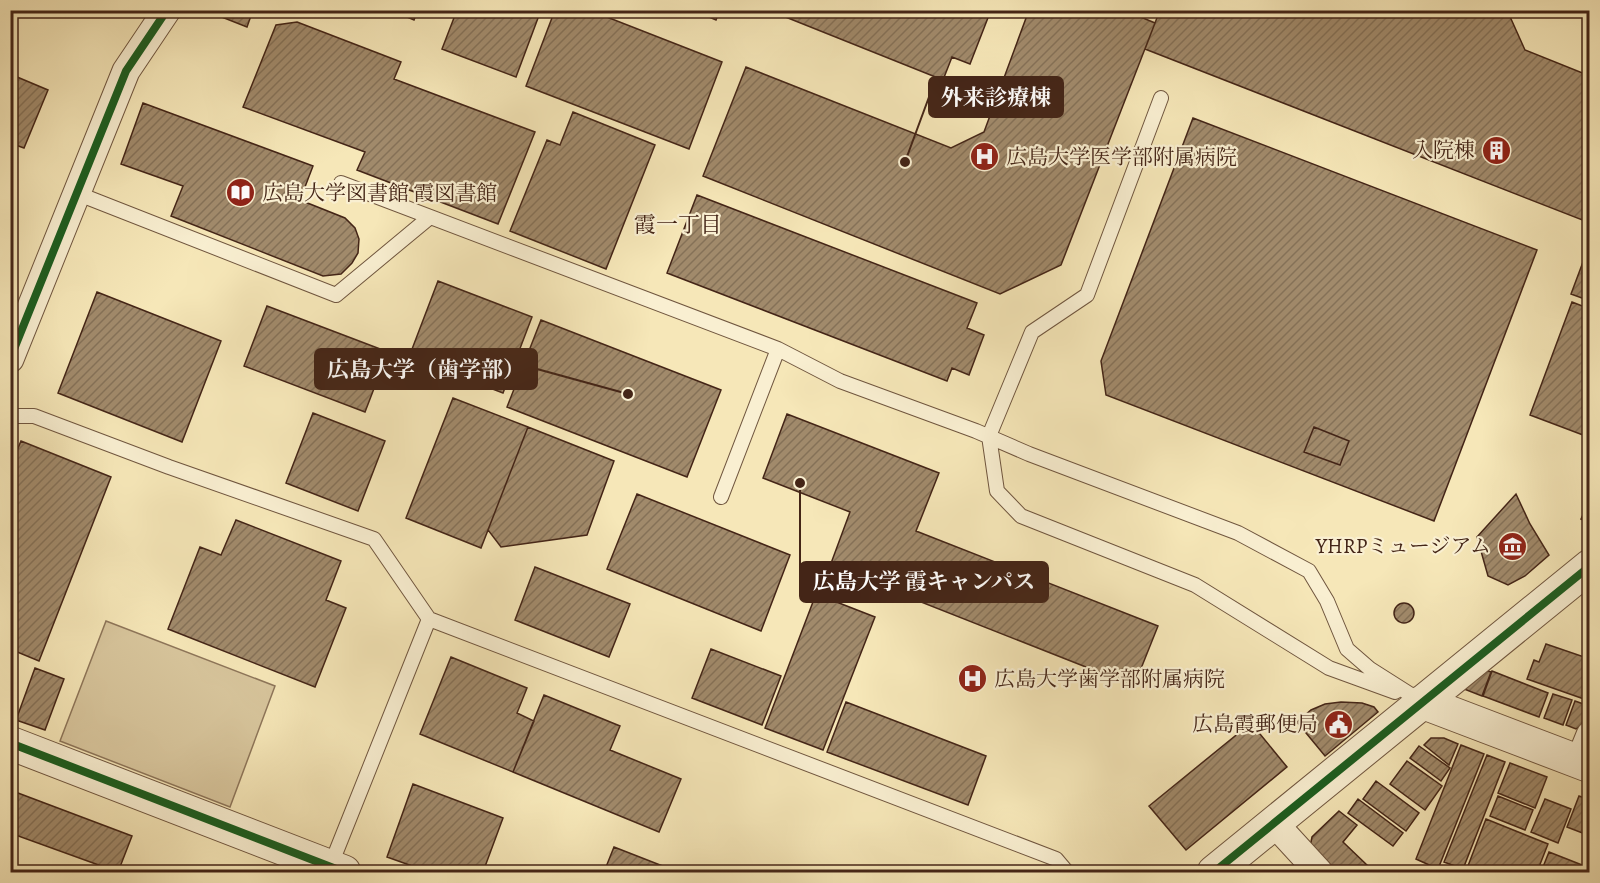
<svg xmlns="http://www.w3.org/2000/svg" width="1600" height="883" viewBox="0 0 1600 883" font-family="Alegreya,'Noto Serif JP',serif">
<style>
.park{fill:#d8c69d;stroke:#8e765a;stroke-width:1.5}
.building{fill:url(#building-hatch);stroke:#442517;stroke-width:1.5}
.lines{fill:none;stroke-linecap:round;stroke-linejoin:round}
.service-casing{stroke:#70563f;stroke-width:16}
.minor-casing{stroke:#70563f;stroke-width:29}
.tertiary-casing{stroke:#70563f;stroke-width:35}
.service{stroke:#f9efd1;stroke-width:14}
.minor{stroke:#f9efd1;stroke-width:27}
.tertiary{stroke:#f9efd1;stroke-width:33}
.cycleway-casing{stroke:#f9efd1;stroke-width:11}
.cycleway{stroke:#1b5e20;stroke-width:8}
.labels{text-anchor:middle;stroke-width:4.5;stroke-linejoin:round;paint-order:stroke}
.poi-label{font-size:21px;fill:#442517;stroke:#f9efd1;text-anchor:end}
.neighbourhood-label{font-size:22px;fill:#442517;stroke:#f9efd1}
.leader{fill:none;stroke:#442517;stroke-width:2}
.callout-dot{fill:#442517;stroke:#f9efd1;stroke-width:2}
.callout{fill:#442517;stroke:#442517;stroke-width:2}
.callout-label{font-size:22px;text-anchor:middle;font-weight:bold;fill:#fff}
</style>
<defs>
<pattern id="building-hatch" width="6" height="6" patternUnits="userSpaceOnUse" patternTransform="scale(1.5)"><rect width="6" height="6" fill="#a18a6b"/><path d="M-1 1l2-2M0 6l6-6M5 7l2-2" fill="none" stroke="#857157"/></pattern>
</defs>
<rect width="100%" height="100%" fill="#f6e7b8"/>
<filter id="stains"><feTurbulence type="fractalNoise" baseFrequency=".00333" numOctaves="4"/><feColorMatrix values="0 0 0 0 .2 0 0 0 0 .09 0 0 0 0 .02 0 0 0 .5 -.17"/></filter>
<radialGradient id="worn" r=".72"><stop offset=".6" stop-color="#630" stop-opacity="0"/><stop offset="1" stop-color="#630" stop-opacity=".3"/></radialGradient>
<path class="park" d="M106,621L275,686L230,807L60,741Z"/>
<path class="building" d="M204,10H253L247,27Z
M391,10H418L414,20Z
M457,10H541L516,77L442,49Z
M555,10H589L722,62L689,149L526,86Z
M693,10H720L716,20Z
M779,10H991L970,64L952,57L943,80L778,14Z
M1029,10H1124L1155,23L1061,265L1000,294L703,176L746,67L951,148L984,132Z
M1160,10H1507L1525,50L1590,76V223L1145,49Z
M297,22L401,62L394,79L535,132L498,224L357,170L365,152L243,107L276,25Z
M10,74L48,90L24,148L10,143Z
M143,103L313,166L300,200L345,218L355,228L359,239L358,253L352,263L341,274L323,276L171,216L183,186L121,164Z
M573,112L655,145L606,269L510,231L547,140L560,145Z
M1193,118L1537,250L1434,521L1106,395L1101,361Z
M697,195L977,303L967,328L984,335L969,375L952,368L947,381L667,273Z
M1583,262L1590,264V301L1571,294Z
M438,281L532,317L503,393L409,357Z
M97,292L221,341L182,442L58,393Z
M1572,302L1590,309V417L1583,435L1530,415Z
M267,306L388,352L365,412L244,366Z
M541,320L721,390L687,477L507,407Z
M453,398L528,427L481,548L406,518Z
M313,413L385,441L358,511L286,483Z
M787,414L939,473L916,531L1158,626L1134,686L830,566L850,512L763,478Z
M528,427L614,461L587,535L501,547L488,530Z
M1314,427L1349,441L1340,465L1304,452Z
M21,441L111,477L39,661L10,649V467Z
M637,494L790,555L761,631L607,569Z
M1516,494L1530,524L1549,555L1525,576L1508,585L1488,576L1477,537Z
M1590,499V523L1581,519Z
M236,520L341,561L326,600L346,608L315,687L168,629L200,547L221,555Z
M535,567L630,604L609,657L515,620Z
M816,594L875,617L823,750L765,728Z
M1394 613a10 10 0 1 1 20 0a10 10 0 1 1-20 0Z
M1546,644L1590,659V684L1584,699L1527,679L1534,660L1539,662Z
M711,649L781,676L762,725L692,698Z
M451,657L527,688L517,713L534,721L513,772L420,734Z
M35,668L64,679L45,730L16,720Z
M1480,668L1491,672L1482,696L1459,687Z
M1492,671L1548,693L1539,717L1483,696Z
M1553,694L1572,700L1563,725L1544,718Z
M544,695L620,726L610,750L681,779L659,832L513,772Z
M1575,701L1589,706L1582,725L1576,729L1566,725Z
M846,702L986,756L968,805L827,752Z
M1341,702L1362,703L1374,707L1378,712L1325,756L1297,722L1311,710L1325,704Z
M1251,723L1287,767L1186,850L1149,806Z
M1431,738H1444L1458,744L1449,765L1424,745Z
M1461,745L1484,754L1438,869L1416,859Z
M1419,746L1450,768L1441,781L1410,758Z
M1487,755L1505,762L1463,869L1444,862Z
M1407,761L1442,786L1425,810L1390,784Z
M1510,763L1547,777L1535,808L1498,793Z
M1376,781L1419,813L1406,831L1363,799Z
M413,784L503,818L483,872H429L387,857Z
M10,790L132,836L118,872L10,833Z
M1498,796L1533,810L1525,830L1490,816Z
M1579,796L1590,800V836L1567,827Z
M1358,799L1403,833L1393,846L1348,813Z
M1545,799L1571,809L1558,843L1531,832Z
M1339,811L1357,825L1343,842L1369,867L1363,872H1328L1309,852L1312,837Z
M1486,819L1548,844L1537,872H1503L1492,868L1490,872L1466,871Z
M614,847L678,872H604Z
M1549,852L1582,865L1579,872H1541Z"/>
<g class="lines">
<defs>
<path id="service" d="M1161,98L1087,295L1032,332L989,436L997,491L1021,516L1195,585L1329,668L1395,692
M341,183L778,349L840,381L976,431L1029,454L1238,533L1309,571L1327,601L1347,649L1370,669L1422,702
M76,193L336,295L430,217
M10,416H34L169,467L374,539L429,619L1056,859L1067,872
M721,497L778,349
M330,867L429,619"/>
<path id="minor" d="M10,359L126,71L167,10
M1579,762L1590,735
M1275,824L1319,872"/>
<path id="tertiary" d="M1422,702L1590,766
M10,743L344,872
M1214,872L1590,566"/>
</defs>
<use href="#service" class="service-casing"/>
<use href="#minor" class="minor-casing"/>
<use href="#tertiary" class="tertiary-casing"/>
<use href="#service" class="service"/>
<use href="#minor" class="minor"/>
<use href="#tertiary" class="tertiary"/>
<defs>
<path id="cycleway" d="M10,359L126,71L167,10
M10,743L344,872
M1214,872L1590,566"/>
</defs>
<use href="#cycleway" class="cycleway-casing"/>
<use href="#cycleway" class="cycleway"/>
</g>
<defs>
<symbol id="building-disc" viewBox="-11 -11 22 22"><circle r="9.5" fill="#8f2418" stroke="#f9efd1"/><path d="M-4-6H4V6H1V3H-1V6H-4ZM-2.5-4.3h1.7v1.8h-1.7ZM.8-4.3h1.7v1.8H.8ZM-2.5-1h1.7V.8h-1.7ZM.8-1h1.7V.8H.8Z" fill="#fff"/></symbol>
<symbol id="hospital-disc" viewBox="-11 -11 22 22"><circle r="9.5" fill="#8f2418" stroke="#f9efd1"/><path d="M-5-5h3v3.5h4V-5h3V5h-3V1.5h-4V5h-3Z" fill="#fff"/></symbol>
<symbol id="library-disc" viewBox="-11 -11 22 22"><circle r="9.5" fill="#8f2418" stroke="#f9efd1"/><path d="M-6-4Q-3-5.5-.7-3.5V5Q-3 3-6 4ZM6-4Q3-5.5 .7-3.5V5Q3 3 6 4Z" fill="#fff"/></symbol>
<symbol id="museum-disc" viewBox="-11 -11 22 22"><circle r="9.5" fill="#8f2418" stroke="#f9efd1"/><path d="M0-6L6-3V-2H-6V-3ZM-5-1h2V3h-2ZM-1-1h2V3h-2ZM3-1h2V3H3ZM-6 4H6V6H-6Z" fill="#fff"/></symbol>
<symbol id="civic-disc" viewBox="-11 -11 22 22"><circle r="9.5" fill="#8f2418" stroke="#f9efd1"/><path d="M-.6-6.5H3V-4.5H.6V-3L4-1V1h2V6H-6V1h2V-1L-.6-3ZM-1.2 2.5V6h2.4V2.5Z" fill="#fff"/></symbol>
</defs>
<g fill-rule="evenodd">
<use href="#building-disc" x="1480" y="134" width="33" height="33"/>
<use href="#hospital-disc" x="968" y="140" width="33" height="33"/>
<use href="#library-disc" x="224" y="176" width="33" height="33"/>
<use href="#museum-disc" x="1496" y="530" width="33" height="33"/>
<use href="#hospital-disc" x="956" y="662" width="33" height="33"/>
<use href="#civic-disc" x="1322" y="708" width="33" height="33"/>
</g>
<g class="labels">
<g class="poi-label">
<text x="1475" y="157">入院棟</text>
<text x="1006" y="164" text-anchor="start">広島大学医学部附属病院</text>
<text x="262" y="200" text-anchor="start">広島大学図書館 霞図書館</text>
<text x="1491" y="553">YHRPミュージアム</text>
<text x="994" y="686" text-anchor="start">広島大学歯学部附属病院</text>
<text x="1318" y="731">広島霞郵便局</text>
</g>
<g class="neighbourhood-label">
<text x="678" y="232">霞一丁目</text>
</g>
</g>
<path class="leader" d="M905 162L929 97M628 394L537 369M800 483L800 582"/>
<g class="callout-dot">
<circle cx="905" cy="162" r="6"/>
<circle cx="628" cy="394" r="6"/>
<circle cx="800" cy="483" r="6"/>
</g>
<g class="callout">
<rect x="929" y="77" width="134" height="40" rx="6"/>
<rect x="315" y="349" width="222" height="40" rx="6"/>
<rect x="800" y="562" width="248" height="40" rx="6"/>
</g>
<g class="callout-label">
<text x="996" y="105">外来診療棟</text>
<text x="426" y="377">広島大学（歯学部）</text>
<text x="924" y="589">広島大学 霞キャンパス</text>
</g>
<rect width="1600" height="883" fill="none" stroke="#f6e7b8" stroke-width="36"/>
<rect x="12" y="12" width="1576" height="859" fill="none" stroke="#442517" stroke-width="3"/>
<rect x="18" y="18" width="1564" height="847" fill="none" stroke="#442517" stroke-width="1.5"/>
<rect width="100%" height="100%" filter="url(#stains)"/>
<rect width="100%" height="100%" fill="url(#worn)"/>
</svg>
